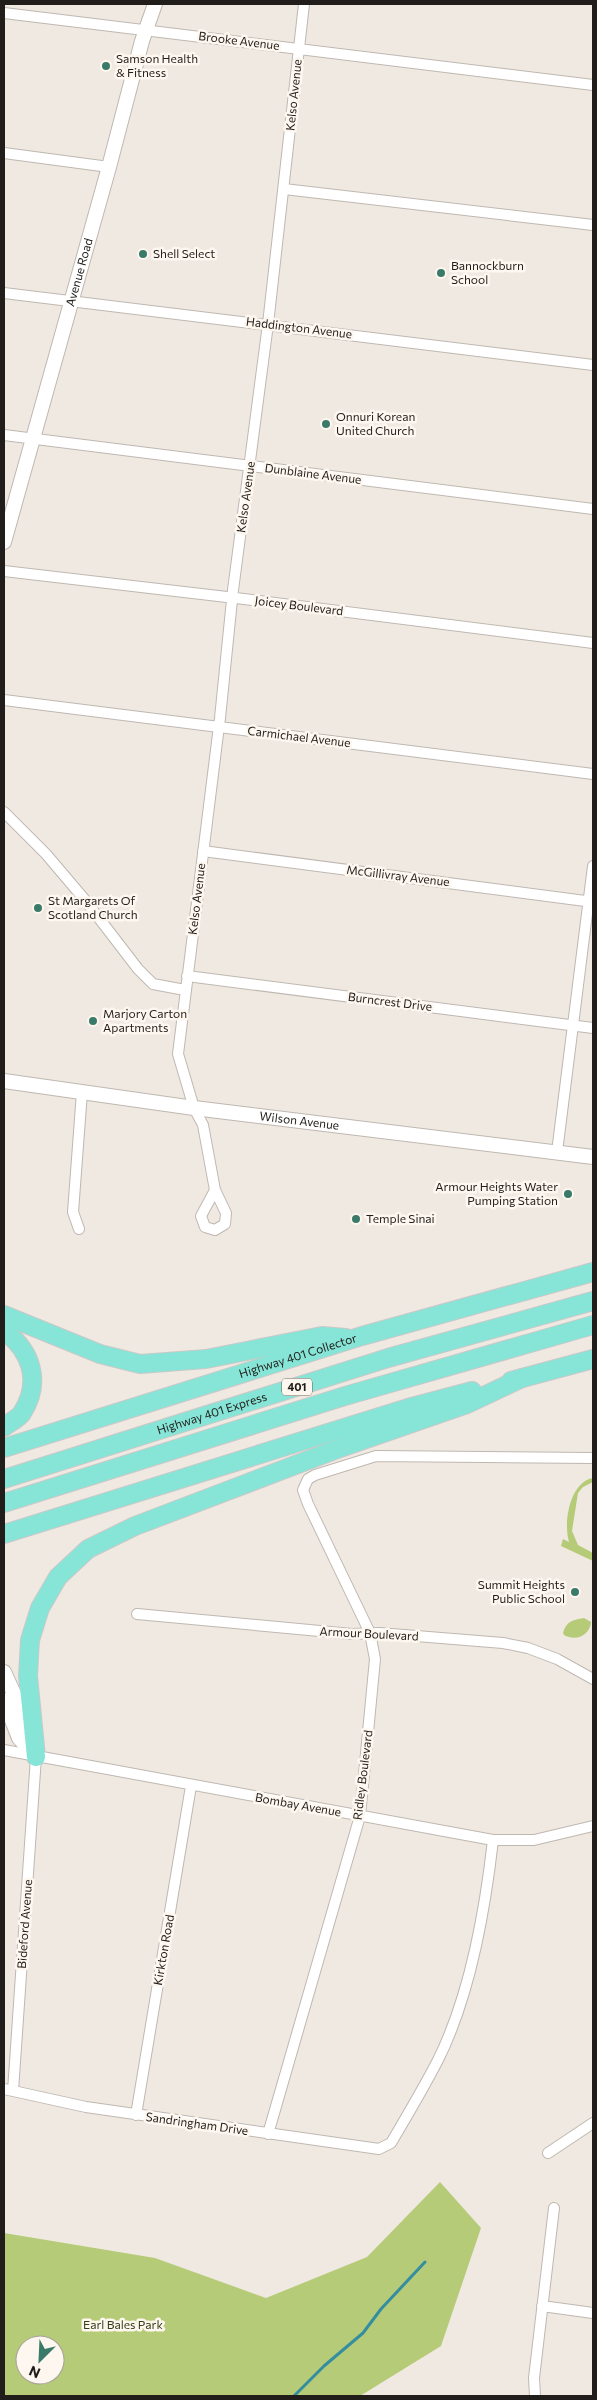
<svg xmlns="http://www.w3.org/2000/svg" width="597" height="2400" viewBox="0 0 597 2400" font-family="Commissioner,sans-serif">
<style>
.green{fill:#b6cb77;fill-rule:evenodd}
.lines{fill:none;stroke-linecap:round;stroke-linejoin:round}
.stream{stroke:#358ea0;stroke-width:3}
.minor-casing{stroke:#bfb8b1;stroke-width:12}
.secondary-casing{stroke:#bfb8b1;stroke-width:16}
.motorway-casing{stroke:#c9c9c8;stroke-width:20}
.minor{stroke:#fff;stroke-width:10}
.secondary{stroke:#fff;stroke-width:14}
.motorway{stroke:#87e5d7;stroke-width:18}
.poi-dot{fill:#3a7a69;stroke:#fef7ef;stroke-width:2}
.labels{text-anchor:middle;stroke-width:5;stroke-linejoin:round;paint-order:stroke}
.shield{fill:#fef7ef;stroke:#635e5a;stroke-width:1}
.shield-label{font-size:11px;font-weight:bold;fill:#201d1a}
.street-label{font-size:12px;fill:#201d1a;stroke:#fef7ef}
.poi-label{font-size:12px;fill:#201d1a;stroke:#fef7ef;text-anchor:start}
.park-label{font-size:12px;fill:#343d18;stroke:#fef7ef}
</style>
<rect width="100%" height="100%" fill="#f0e9e2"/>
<path class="green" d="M593,1478V1482L583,1487L578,1493L572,1531L578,1545L593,1553V1561L561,1546L563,1539L569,1542C563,1522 570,1482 593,1478Z
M584,1618L591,1622C590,1635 576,1642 564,1635L563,1633C566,1621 573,1620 584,1618Z
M440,2182L481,2228L441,2346L360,2396H4V2233L155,2258L266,2298L367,2257ZM25,2345H55V2375H25Z"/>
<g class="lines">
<path class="stream" d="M294,2396L324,2366L363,2333L381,2309L425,2262"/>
<defs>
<path id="minor" d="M4,13L593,85
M4,153L109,167
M284,189L593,225
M4,293L593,365
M4,435L593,509
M4,571L244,599L593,643
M4,700L593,774
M4,812L46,854L85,900L138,969L153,984L185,990
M203,851L593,902
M187,976L593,1028
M557,1152L593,866
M215,1190L203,1125L194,1108L178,1054L220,718L233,590L268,324L304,4
M215,1190L226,1213L225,1224L215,1230L205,1227L201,1216Z
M79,1229L73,1212L82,1092
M137,1614L352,1634L379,1633L503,1643L528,1648L557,1659L593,1679
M4,1750L493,1840H534L593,1826
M4,2089L86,2107L379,2149L391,2143C407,2116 423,2089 438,2060C470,1996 485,1911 493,1840
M13,2091L36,1757
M136,2115L191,1786
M268,2134L360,1816L375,1659L370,1633L308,1504L303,1490L308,1479L315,1475L376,1456L593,1458
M548,2153L593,2123
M542,2306L593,2313
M535,2396L534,2378L554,2208"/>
<g id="secondary">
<path id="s1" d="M4,542L109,167L142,41L155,4"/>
<path id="s2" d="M4,1081L194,1108L593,1157"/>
<path d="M4,1672L30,1729"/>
<path d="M4,1700L19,1738L36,1757"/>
</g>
<g id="motorway">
<path d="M4,1315L100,1354L140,1364L206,1359L322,1336L346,1338"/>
<path d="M4,1331C31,1350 42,1382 22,1413C19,1418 9,1423 4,1427"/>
<path d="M511,1381L593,1359"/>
<path id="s3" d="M4,1448L362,1336L593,1272"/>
<path id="s4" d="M4,1479L388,1358L593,1301"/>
<path d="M4,1503L345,1396L593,1325"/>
<path d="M4,1534L408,1408L472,1391"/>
<path d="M36,1757L28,1676L30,1640L40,1608L58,1577L88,1549L135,1526L340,1448L467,1404L522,1378"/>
</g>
</defs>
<use href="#minor" class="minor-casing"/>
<use href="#secondary" class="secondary-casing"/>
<use href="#motorway" class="motorway-casing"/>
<use href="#minor" class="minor"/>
<use href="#secondary" class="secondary"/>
<use href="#motorway" class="motorway"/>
</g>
<g class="poi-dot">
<circle cx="106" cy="66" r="5"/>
<circle cx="143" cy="254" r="5"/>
<circle cx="441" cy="273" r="5"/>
<circle cx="326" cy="424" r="5"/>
<circle cx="38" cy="908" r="5"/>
<circle cx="93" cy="1021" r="5"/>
<circle cx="568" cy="1194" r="5"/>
<circle cx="356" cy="1219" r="5"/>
<circle cx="575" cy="1592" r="5"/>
</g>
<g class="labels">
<rect class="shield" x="282" y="1378.5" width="30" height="17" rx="4"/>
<g class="shield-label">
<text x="297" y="1391">401</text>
</g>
<g class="street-label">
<text transform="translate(239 41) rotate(7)" y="4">Brooke Avenue</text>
<text transform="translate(294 95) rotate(-84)" y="4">Kelso Avenue</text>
<text dy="4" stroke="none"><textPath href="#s1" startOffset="280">Avenue Road</textPath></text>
<text transform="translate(299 328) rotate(7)" y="4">Haddington Avenue</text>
<text transform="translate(313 474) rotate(7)" y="4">Dunblaine Avenue</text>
<text transform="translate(246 497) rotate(-82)" y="4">Kelso Avenue</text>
<text transform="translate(299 606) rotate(7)" y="4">Joicey Boulevard</text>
<text transform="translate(299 737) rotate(7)" y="4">Carmichael Avenue</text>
<text transform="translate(398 876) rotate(7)" y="4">McGillivray Avenue</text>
<text transform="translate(197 899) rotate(-83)" y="4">Kelso Avenue</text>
<text transform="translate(390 1002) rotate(7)" y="4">Burncrest Drive</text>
<text dy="4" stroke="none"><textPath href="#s2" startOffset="298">Wilson Avenue</textPath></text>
<text dy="4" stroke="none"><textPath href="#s3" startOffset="308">Highway 401 Collector</textPath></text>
<text dy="4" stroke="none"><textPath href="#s4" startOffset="218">Highway 401 Express</textPath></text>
<text transform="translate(369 1634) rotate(3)" y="4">Armour Boulevard</text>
<text transform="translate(363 1775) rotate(-83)" y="4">Ridley Boulevard</text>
<text transform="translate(298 1805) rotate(10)" y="4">Bombay Avenue</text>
<text transform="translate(25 1924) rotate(-86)" y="4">Bideford Avenue</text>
<text transform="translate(164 1950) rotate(-80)" y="4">Kirkton Road</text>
<text transform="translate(197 2124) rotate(8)" y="4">Sandringham Drive</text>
</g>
<g class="poi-label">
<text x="116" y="63">Samson Health<tspan x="116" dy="14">&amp; Fitness</tspan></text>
<text x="153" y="258">Shell Select</text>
<text x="451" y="270">Bannockburn<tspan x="451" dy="14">School</tspan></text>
<text x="336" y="421">Onnuri Korean<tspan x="336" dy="14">United Church</tspan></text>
<text x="48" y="905">St Margarets Of<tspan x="48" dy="14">Scotland Church</tspan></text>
<text x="103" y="1018">Marjory Carton<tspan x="103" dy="14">Apartments</tspan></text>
<text x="558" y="1191" text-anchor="end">Armour Heights Water<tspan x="558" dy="14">Pumping Station</tspan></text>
<text x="366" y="1223">Temple Sinai</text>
<text x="565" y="1589" text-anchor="end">Summit Heights<tspan x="565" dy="14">Public School</tspan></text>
</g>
<g class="park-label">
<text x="123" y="2329">Earl Bales Park</text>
</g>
</g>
<rect width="597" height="2400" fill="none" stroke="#201d1a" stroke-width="10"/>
<g transform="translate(40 2360) rotate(204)"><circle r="24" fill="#fef7ef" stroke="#a5a09a"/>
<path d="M0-4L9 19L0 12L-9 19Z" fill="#3a7a69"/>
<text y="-8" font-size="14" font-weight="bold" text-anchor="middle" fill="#201d1a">N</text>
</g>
</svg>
